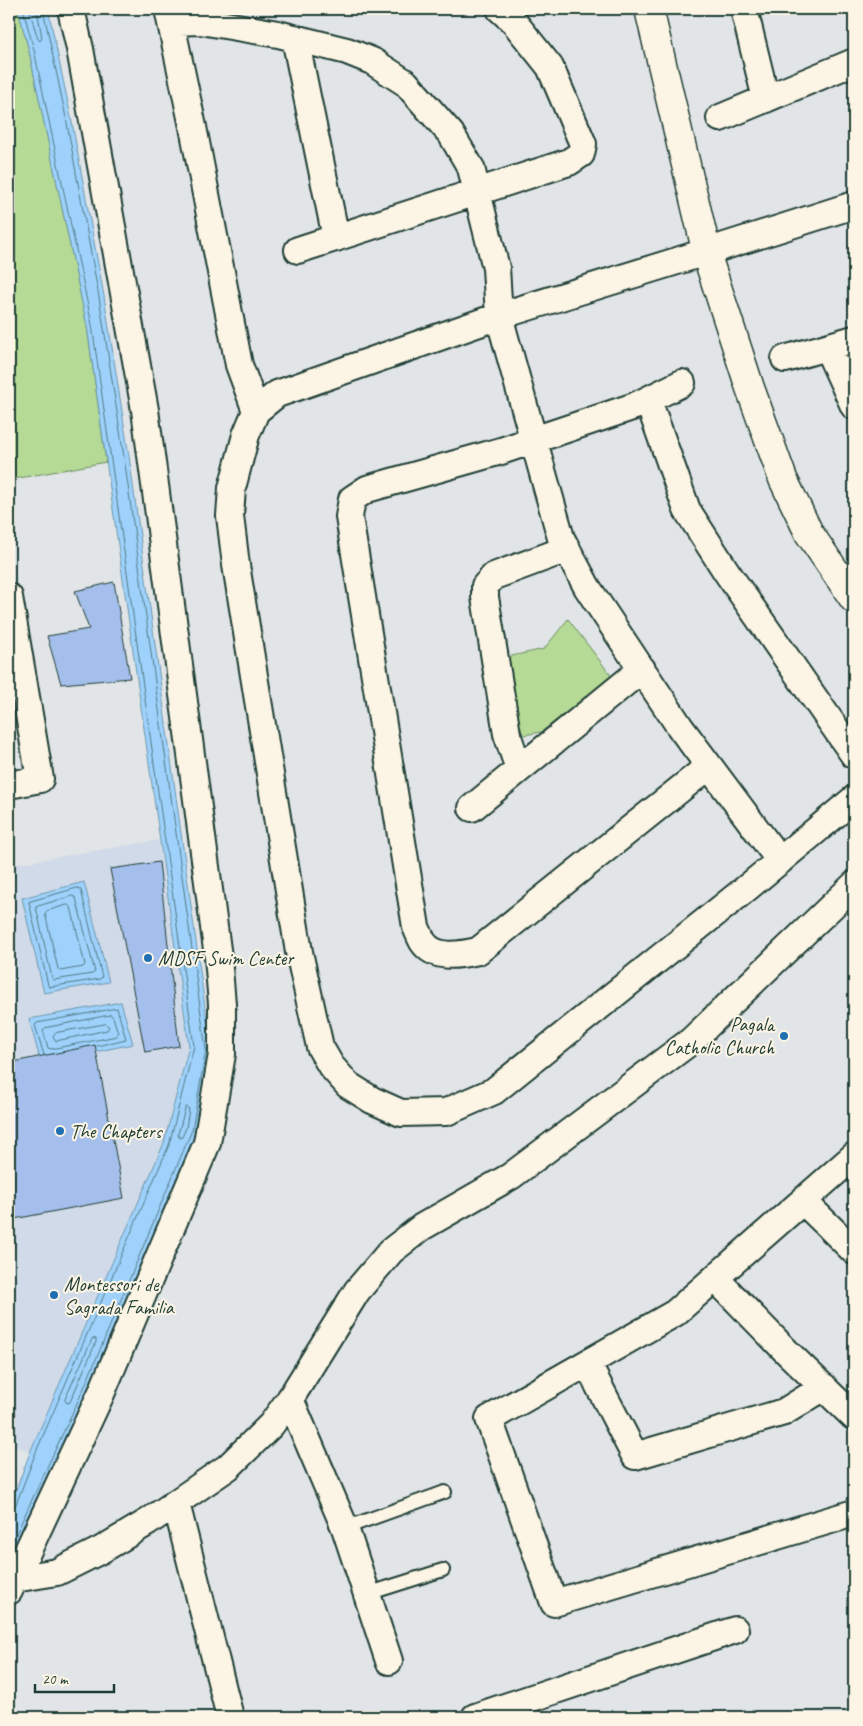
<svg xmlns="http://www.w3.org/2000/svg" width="863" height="1726" viewBox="0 0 863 1726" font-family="Caveat,sans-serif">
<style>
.built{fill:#d0dae8}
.green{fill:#b5da95;stroke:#6a8c64}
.water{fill:#9ed2fc;stroke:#6b96ac}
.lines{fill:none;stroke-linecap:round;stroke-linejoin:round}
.shore{stroke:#527984;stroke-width:1}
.building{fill:#a5bfec;stroke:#1f3d34}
.lane-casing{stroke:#1f3d34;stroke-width:16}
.street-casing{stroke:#1f3d34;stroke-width:30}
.secondary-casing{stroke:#1f3d34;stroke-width:31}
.lane{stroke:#fcf5e5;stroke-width:12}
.street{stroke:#fcf5e5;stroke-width:26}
.secondary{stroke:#fcf5e5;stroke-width:28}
.poi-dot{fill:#1f6fb2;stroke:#fcf5e5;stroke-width:2}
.labels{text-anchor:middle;stroke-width:4;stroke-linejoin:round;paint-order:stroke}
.poi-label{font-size:20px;fill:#1f3d34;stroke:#fcf5e5;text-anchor:start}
</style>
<rect width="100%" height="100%" fill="#e2e5e7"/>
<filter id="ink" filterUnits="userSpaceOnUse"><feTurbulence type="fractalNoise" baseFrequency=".02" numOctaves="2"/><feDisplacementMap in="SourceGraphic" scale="10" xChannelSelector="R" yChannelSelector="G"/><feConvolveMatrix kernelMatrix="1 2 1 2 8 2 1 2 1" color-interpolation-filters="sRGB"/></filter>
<g filter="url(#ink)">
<path class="built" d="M159,840L189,1046L164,1143L31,1450L9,1446V865Z"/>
<path class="green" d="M9,9H18L29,51L87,326L106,462L9,480Z
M568,619L613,678L541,732L524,735L518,726L507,657L544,649Z"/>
<path class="water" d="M18,9H48L71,117L104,296L129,456L211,1050L197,1132L88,1390L9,1561V1508L31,1450L164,1143L189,1046L87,326L29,51Z
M84,882L109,982L44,993L22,898Z
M121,1002L133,1044L41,1063L29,1019Z"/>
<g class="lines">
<path class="shore" d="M29,9L38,39L40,41L42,38L37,9
M78,888L81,890L102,977L100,979L49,987L48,985L29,902Z
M73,896L76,898L95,972L92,974L54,980L52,978L36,907Z
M68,905L71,907L85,965L83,967L60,971L58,969L45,913L47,911Z
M111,1015L113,1017L118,1033L117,1036L51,1049L48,1048L43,1030L45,1028Z
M106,1024L109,1027L107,1030L56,1041L53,1036L55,1033Z
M44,1055L35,1025L37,1023L117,1008L126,1039L97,1046
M186,1107L189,1109L186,1128L182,1137L180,1138L178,1135Z
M93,1338L96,1339V1342L70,1402L67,1403L65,1400Z
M9,1507H13L16,1504L36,1452L169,1145L194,1046L92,325L34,50L23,9
M9,1549L84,1388L192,1130L206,1050L124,457L99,297L66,118L43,9"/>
</g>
<path class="building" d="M114,582L130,678L61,684L47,636L89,629L75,591Z
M159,862L179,1046L145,1052L110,869Z
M95,1045L124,1198L9,1220V1063Z"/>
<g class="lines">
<defs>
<path id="lane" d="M345,1528L445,1492
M367,1594L443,1570"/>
<path id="street" d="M168,9L193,127L239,365L256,411
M744,9L766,99
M171,22L201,21L278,34L347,51L372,61L406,83L451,134L471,168L496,268L499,316L561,538L587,587L680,727L780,861
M295,38L336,238
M720,118L854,62
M854,205L706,252L499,316L277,394L256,411L246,435L232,488L230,516L236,565L299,952L320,1047L331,1066L348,1085L372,1100L401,1113L446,1112L494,1091L748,887L854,799
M298,250L569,162L581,154L583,144L550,67L514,22L500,9
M827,347L854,406
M785,359L854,339
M682,383L635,406L501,451L367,489L352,499L349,517L416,927C418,931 420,937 423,942C435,960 460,955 478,951L709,766
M648,400L687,510L726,571L854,755
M9,597L40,779L9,785
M519,769L507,734L485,597V586L494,576L567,549
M472,808L642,669
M854,1156L675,1313L489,1419L554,1603L854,1513
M803,1201L854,1251
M715,1278L786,1351L854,1417
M587,1363L635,1456L784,1412L824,1387
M290,1399L345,1528L389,1661
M176,1503L230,1717
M14,1579L57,1572L101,1550L148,1522L228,1467L271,1425L290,1399L357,1291L391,1251L422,1227L511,1176L691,1041L854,885
M9,1591L101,1394L207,1143L222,1054V1004L218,957L145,410L80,49L71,9
M475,1717L735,1630"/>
<path id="secondary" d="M649,9L709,262L750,388L783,479L809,533L854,599"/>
</defs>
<use href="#lane" class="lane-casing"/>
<use href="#street" class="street-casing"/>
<use href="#secondary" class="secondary-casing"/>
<use href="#lane" class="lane"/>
<use href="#street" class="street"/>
<use href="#secondary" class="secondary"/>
</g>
</g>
<g class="poi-dot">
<circle cx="148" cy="958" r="5"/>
<circle cx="784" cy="1036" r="5"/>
<circle cx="60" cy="1131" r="5"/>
<circle cx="54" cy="1295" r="5"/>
</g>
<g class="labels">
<g class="poi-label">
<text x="158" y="965">MDSF Swim Center</text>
<text x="774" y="1031" text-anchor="end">Pagala<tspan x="774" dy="23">Catholic Church</tspan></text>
<text x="70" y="1138">The Chapters</text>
<text x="64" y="1291">Montessori de<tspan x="64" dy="23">Sagrada Familia</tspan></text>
</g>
</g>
<rect width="863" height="1726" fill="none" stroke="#fcf5e5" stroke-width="30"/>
<rect x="15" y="15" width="833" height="1696" fill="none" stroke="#1f3d34" stroke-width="2" filter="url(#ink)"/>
<path d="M35 1684v8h79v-8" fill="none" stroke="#1f3d34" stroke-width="2.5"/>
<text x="42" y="1684" font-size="15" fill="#1f3d34" stroke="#fcf5e5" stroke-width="4" paint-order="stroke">20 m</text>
</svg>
